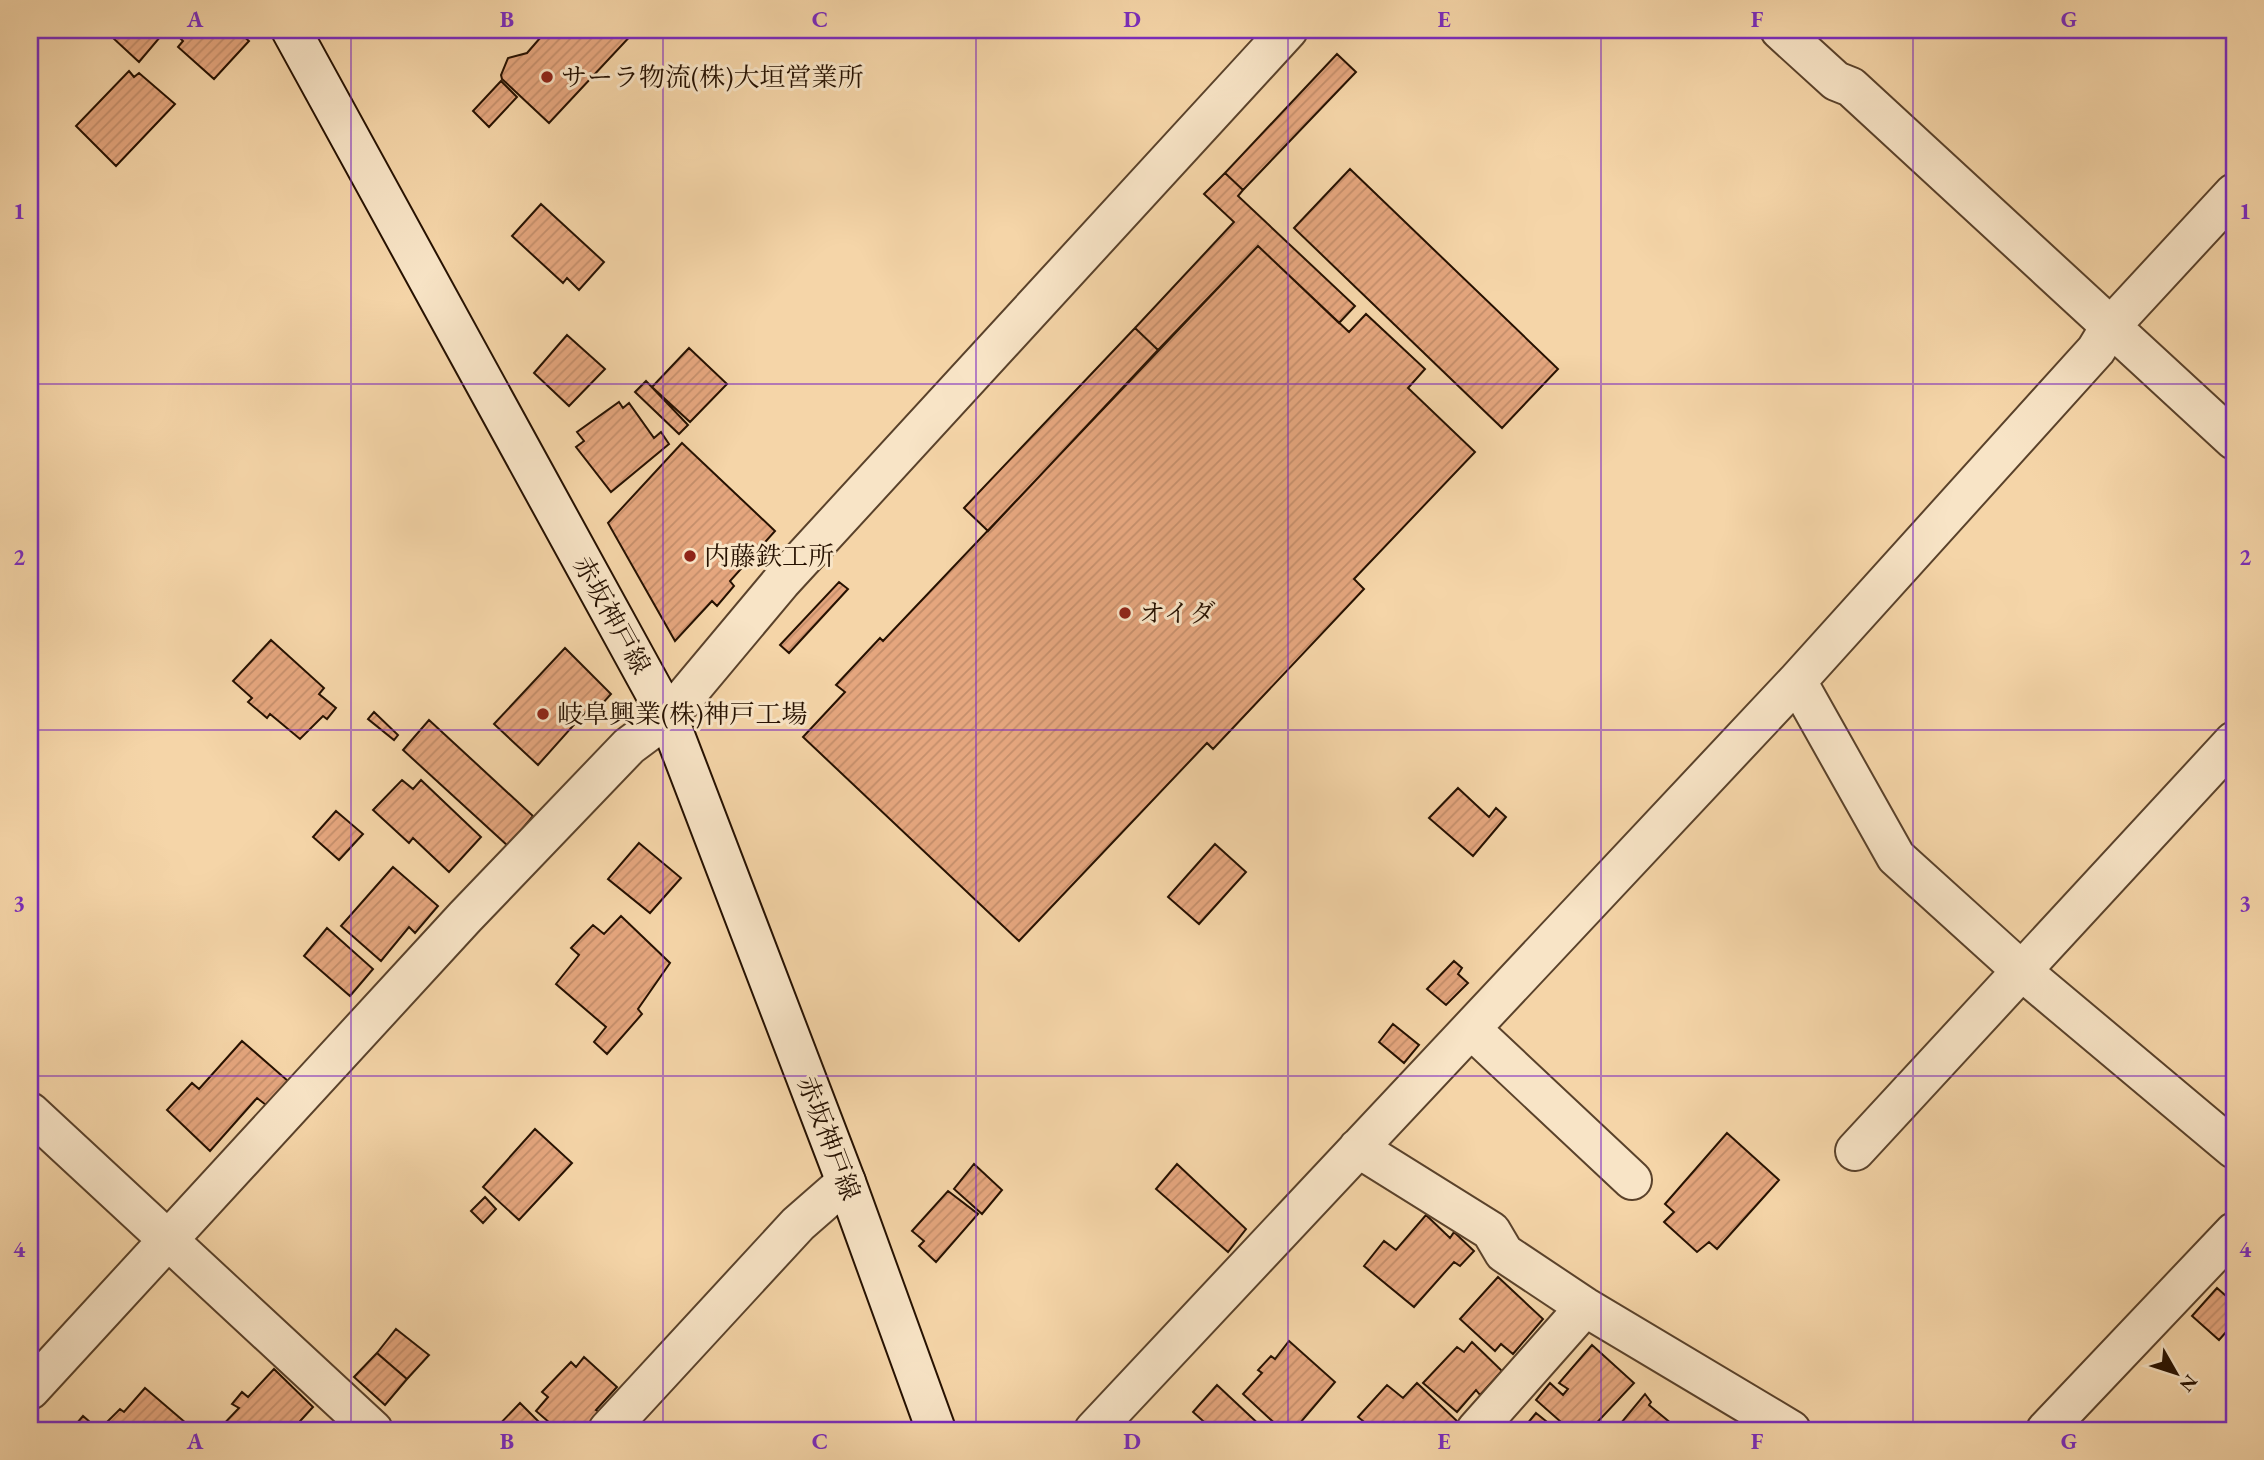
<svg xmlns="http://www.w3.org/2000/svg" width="2264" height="1460" viewBox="0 0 2264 1460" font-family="'EB Garamond','Noto Serif JP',serif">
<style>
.building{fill:url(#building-hatch);stroke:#261101;stroke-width:2}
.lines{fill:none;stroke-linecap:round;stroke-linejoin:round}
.minor-casing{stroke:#5a422b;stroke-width:42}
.secondary-casing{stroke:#261101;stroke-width:42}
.minor{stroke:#f8e4c6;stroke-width:38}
.secondary{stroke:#f8e4c6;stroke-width:38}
.grid{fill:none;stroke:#7b2cbf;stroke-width:2;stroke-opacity:0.55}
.poi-dot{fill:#8f2418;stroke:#f8e4c6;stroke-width:2.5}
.labels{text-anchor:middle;stroke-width:6;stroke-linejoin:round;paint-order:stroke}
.poi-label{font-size:26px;fill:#261101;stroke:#f8e4c6;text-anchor:start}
.street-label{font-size:26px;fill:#261101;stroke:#f8e4c6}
.neatline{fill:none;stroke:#7b2cbf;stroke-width:2.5}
.grid-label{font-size:23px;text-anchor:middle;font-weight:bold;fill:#7b2cbf}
</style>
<defs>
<pattern id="building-hatch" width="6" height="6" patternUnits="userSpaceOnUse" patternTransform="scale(1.75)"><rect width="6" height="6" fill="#e5a67e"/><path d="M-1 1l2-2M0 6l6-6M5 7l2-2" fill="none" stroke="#c48e6b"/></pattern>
</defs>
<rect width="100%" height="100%" fill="#f5d5a8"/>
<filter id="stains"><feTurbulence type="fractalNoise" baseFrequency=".00286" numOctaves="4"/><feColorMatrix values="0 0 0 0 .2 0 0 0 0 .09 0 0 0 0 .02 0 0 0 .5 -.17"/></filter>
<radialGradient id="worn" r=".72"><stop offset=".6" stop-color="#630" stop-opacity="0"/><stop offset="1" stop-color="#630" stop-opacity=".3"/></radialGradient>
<path class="building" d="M120,30H166L139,62L113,38Z
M172,30H236L249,41L214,79L178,47L183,41Z
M547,30H636L549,123L502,79L501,75L508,58L527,53Z
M1337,54L1356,72L1243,190L1225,173Z
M129,71L134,77L139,73L175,104L116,166L76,126Z
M501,81L517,97L489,127L473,111Z
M1350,169L1558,369L1502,428L1294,228Z
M1225,173L1243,190L1238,196L1355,306L1339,323L1258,246L1158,350L1135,328L1234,222L1204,194Z
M541,204L604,262L579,290L567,278L563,283L512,236Z
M1258,246L1349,332L1366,314L1425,369L1408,388L1475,452L1354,579L1364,589L1213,749L1207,743L1019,941L803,737L845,692L836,685L880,638L883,641Z
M1135,328L1158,350L988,531L964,508Z
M567,335L605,369L569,406L534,373Z
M689,348L727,384L690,422L652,387Z
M646,381L688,425L679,434L635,392Z
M619,402L623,408L629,403L654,438L661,432L669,444L611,492L576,447L584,441L577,432Z
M682,443L775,531L730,581L734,586L717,606L712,601L675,641L608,523Z
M839,582L848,589L789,653L780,645Z
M271,640L324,688L319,694L336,708L327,719L323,716L300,739L270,714L267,718L248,702L252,698L233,681Z
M565,648L611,694L602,704L596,700L538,765L494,724Z
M374,712L398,735L394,740L368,719Z
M429,720L533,816L508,846L403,750Z
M402,780L413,789L421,780L481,837L449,872L413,838L409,843L373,810Z
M1458,788L1489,817L1496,808L1506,817L1473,856L1429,818Z
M336,811L363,834L339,860L313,837Z
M639,843L681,878L650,913L608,879Z
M1215,844L1246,872L1199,924L1168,897Z
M393,867L438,906L415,933L409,927L381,961L341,926Z
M621,916L670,963L638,1009L642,1014L607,1054L594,1042L606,1027L556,984L579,955L571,948L593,925L604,934Z
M327,928L373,969L350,996L304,956Z
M1454,961L1462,968L1458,974L1468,983L1446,1005L1427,989Z
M1393,1024L1419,1045L1404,1063L1379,1042Z
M242,1041L288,1081L266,1105L257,1098L210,1151L167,1110L192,1083L199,1089Z
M535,1129L572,1163L519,1220L483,1187Z
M1727,1133L1779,1180L1717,1249L1709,1242L1697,1252L1664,1222L1674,1212L1665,1204Z
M974,1164L1002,1190L982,1214L954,1189Z
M1177,1164L1246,1229L1228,1252L1156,1189Z
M948,1191L978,1214L936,1262L919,1246L924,1241L912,1231Z
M485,1197L496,1209L483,1223L471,1211Z
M1426,1215L1450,1238L1454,1232L1474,1251L1460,1266L1454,1262L1414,1307L1364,1266L1384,1241L1396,1250Z
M1498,1277L1543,1319L1513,1354L1501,1344L1495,1351L1460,1319Z
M2217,1288L2234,1303V1323L2219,1340L2192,1316Z
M396,1329L429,1355L407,1379L377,1353Z
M1289,1341L1335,1382L1294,1430H1282L1243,1394L1262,1373L1258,1370L1271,1356L1275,1359Z
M1472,1342L1502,1371L1480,1395L1476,1390L1457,1412L1423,1383L1457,1347L1464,1352Z
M1592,1345L1634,1383L1590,1430H1570L1536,1400L1550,1383L1563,1395L1568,1389L1559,1383Z
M377,1353L407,1379L385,1405L354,1377Z
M584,1357L617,1387L596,1410L601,1413L587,1430H558L536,1411L548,1397L542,1392L571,1362L576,1367Z
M274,1369L313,1407L292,1430H218L239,1408L232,1404L242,1392L248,1397Z
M1417,1383L1458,1422L1451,1430H1374L1358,1417L1387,1385L1403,1398Z
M1217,1385L1265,1430H1213L1193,1412Z
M145,1388L194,1430H71L83,1416L99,1430L120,1409L124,1412Z
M1645,1394L1651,1402L1649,1405L1678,1429L1681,1426L1687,1430L1616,1429Z
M520,1403L547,1430H494Z
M1536,1413L1557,1430H1528L1530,1427L1527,1424Z"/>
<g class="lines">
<defs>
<path id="minor" d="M1780,30L1836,81L1851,87L2234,440
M1797,681L1896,857L2023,972L2234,1149
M1471,1029L1632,1180
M30,1112L373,1430
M1358,1148L1491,1231L1504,1253L1585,1307L1791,1430
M1855,1151L2234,741
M30,1390L465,917L629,746L668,717L781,582L1288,30
M608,1430L798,1224L846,1182
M1094,1430L1797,681L2096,350L2110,327L2234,193
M1476,1430L1585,1307
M2046,1430L2234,1232"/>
<path id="secondary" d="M291,30L668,717L846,1182L936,1430"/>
</defs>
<use href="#minor" class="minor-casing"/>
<use href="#secondary" class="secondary-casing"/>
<use href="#minor" class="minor"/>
<use href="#secondary" class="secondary"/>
</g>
<path class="grid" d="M351,30V1430M663,30V1430M976,30V1430M1288,30V1430M1601,30V1430M1913,30V1430M30,384H2234M30,730H2234M30,1076H2234"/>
<g class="poi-dot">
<circle cx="547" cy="77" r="7"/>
<circle cx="690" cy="556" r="7"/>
<circle cx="1125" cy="613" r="7"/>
<circle cx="543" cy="714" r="7"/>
</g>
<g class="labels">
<g class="poi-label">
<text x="561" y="86">サーラ物流(株)大垣営業所</text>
<text x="704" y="565">内藤鉄工所</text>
<text x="1139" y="622">オイダ</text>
<text x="557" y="723">岐阜興業(株)神戸工場</text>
</g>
<g class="street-label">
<text transform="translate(612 615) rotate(61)" y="9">赤坂神戸線</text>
<text transform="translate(829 1138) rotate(69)" y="9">赤坂神戸線</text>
</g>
</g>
<rect width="2264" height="1460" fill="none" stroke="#f5d5a8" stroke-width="77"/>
<g transform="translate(2176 1373) rotate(129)" stroke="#f8e4c6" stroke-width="5" paint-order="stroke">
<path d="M0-5L12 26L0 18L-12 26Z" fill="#261101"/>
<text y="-10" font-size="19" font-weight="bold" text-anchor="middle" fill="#261101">N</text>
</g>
<rect x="38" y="38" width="2188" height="1384" class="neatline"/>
<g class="grid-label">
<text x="195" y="27">A</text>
<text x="507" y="27">B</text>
<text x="820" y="27">C</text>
<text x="1132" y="27">D</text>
<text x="1444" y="27">E</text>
<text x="1757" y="27">F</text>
<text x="2069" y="27">G</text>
<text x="19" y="219">1</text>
<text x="2245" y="219">1</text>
<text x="19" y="565">2</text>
<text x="2245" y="565">2</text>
<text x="19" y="911">3</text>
<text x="2245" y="911">3</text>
<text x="19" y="1257">4</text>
<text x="2245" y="1257">4</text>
<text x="195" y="1449">A</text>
<text x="507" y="1449">B</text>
<text x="820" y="1449">C</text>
<text x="1132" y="1449">D</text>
<text x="1444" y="1449">E</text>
<text x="1757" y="1449">F</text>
<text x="2069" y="1449">G</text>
</g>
<rect width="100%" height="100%" filter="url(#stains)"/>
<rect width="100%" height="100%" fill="url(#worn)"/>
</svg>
